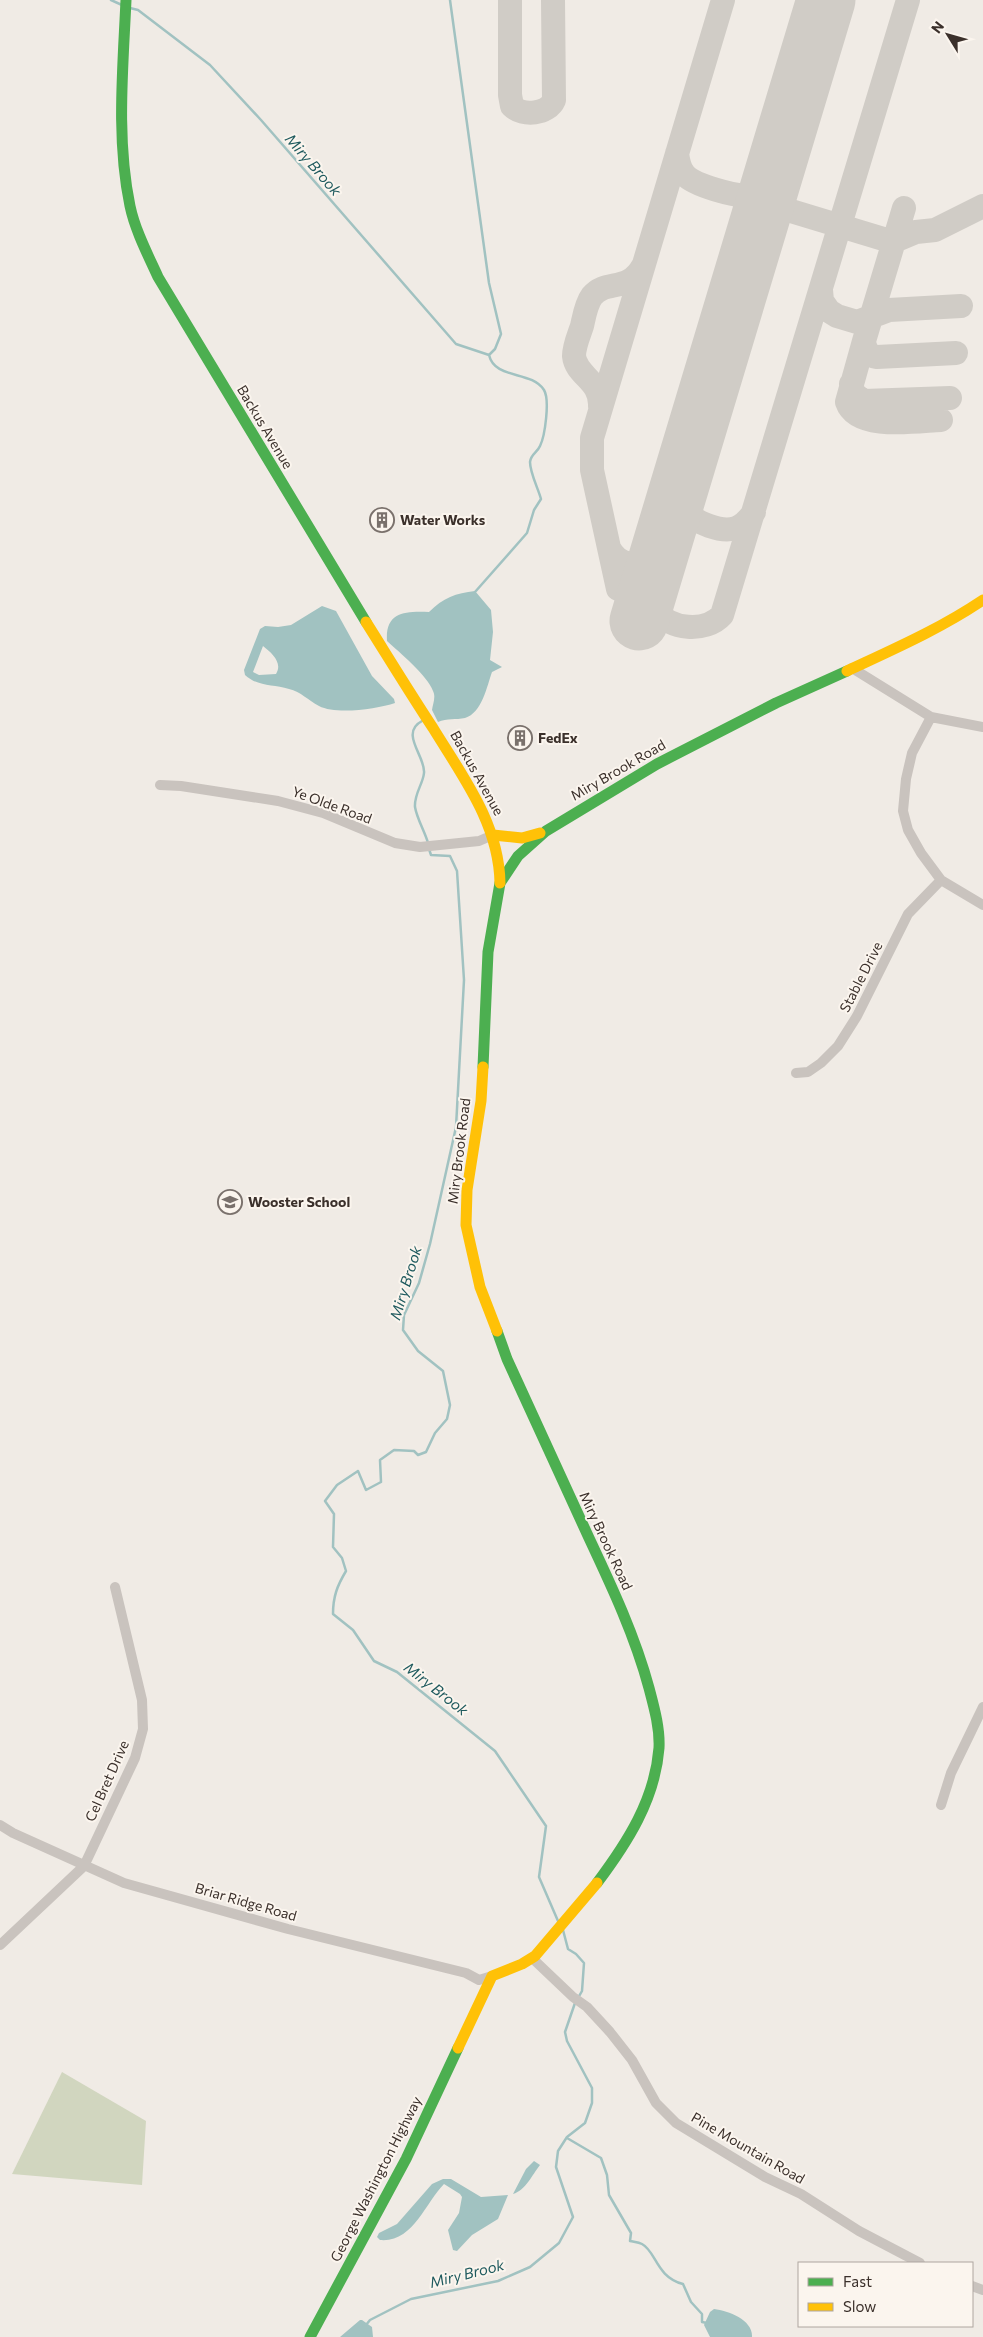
<svg xmlns="http://www.w3.org/2000/svg" width="983" height="2337" viewBox="0 0 983 2337" font-family="Commissioner,sans-serif">
<style>
.park{fill:#d1d6bf}
.water{fill:#a1c2c1;fill-rule:evenodd}
.lines{fill:none;stroke-linecap:round;stroke-linejoin:round}
.stream{stroke:#a1c2c1;stroke-width:2.5}
.taxiway{stroke:#d0ccc6;stroke-width:24}
.runway{stroke:#d0ccc6;stroke-width:59}
.street{stroke:#c9c3be;stroke-width:10}
.fast{stroke:#4caf50;stroke-width:11}
.slow{stroke:#ffc107;stroke-width:11}
.labels{text-anchor:middle;stroke-width:4;stroke-linejoin:round;paint-order:stroke}
.street-label{font-size:14px;fill:#3b302b;stroke:#fbf5ee}
.poi-label{font-size:14px;font-weight:bold;fill:#3b302b;stroke:#fbf5ee;text-anchor:start}
.water-label{font-size:15px;font-style:italic;fill:#1f5a5e;stroke:#fbf5ee}
</style>
<rect width="100%" height="100%" fill="#f0ebe5"/>
<path class="park" d="M62,2072L146,2121L142,2185L12,2174Z"/>
<path class="water" d="M475,591L491,610L493,632L490,660L502,667L492,672C487,686 482,713 465,718C456,720 447,718 438,722L432,710C433,703 436,697 433,691C428,676 399,652 387,641C385,612 405,611 429,612C443,598 456,593 475,591Z
M322,606L336,611L372,676L394,699L395,703C377,709 336,715 319,706C308,700 301,692 289,689C273,684 258,687 245,675L244,670L260,629L265,626L278,627L291,625ZM263,646C272,653 283,663 276,674L259,675L253,672Z
M534,2161L540,2165C532,2175 526,2190 513,2194L526,2169Z
M443,2179H451L481,2197L508,2195L498,2219L472,2235L457,2251L453,2250L448,2230L459,2213L462,2197L460,2194L444,2184C425,2203 413,2243 380,2240L377,2237L379,2233L397,2224L432,2184Z
M714,2309C729,2311 753,2320 752,2337H710L704,2325L710,2312Z
M360,2320H362L372,2327L373,2337H340Z"/>
<g class="lines">
<path class="stream" d="M111,0L122,5
M450,0L489,283L501,334L495,349L489,355C495,380 531,370 544,390C550,400 545,436 540,446C537,453 531,454 530,462C530,473 538,488 541,499L534,510L527,533L475,592
M130,8L138,10L210,65L261,120L456,344L489,355
M422,721C399,733 426,757 424,773C423,784 414,794 415,807C417,819 425,832 428,843
M429,849L431,855L450,856L457,871L464,980L456,1127L430,1244L419,1283L404,1315L403,1330L418,1351L443,1371L450,1405L447,1419L435,1433L426,1452L418,1455L414,1451L394,1450L380,1460L381,1482L366,1490L358,1471L337,1485L325,1501L334,1514L333,1547L342,1558L346,1571C337,1586 333,1597 333,1614L353,1630L374,1661L397,1672L495,1751L546,1826L539,1877L558,1921
M563,1930L568,1949L576,1954L584,1963L582,1991L578,1998
M567,2138L601,2158L607,2175L609,2195L631,2233L630,2241C634,2242 638,2242 642,2244C656,2251 656,2277 683,2284L691,2302L702,2314V2322L707,2323
M366,2325L370,2320L411,2299L498,2281L530,2267L559,2243L573,2217L556,2167L558,2151L567,2137L585,2123L592,2103V2088L567,2041L565,2032L575,2003"/>
<path class="taxiway" d="M510,0V95L512,106C523,117 548,114 554,100L553,0
M677,153C678,161 679,169 685,175C694,185 735,197 749,195C758,193 765,186 772,180
M772,180C774,194 778,204 791,211L890,241L897,240L916,232L935,230L983,206
M737,195C753,203 754,214 757,230
M904,208L864,341C865,349 868,356 877,357L956,353
M821,290L822,301L829,311L837,316L857,322L889,310L961,306
M864,341L847,402C857,431 917,421 941,420
M851,384L854,394L864,401L950,398
M600,406C601,380 576,376 574,356C574,346 579,335 582,326C584,317 586,304 592,296C606,279 628,293 643,266
M680,485C680,494 680,504 686,511C695,523 722,533 736,528C744,525 749,519 754,512
M609,548C625,577 651,560 663,540
M649,587C650,595 651,603 656,610C669,630 706,633 722,615L908,0
M618,589L592,470V438L723,0"/>
<path class="runway" d="M639,621L826,0"/>
<path class="street" d="M852,668L931,717L983,727
M931,717L912,753L906,779L903,811L908,830L921,853L941,880L983,905
M160,785L181,786L278,801L323,813L395,843L420,847L479,841L493,835
M796,1073L808,1072L821,1063L838,1046L857,1016L908,914L941,880
M941,1805L951,1773L983,1707
M0,1825L13,1833L124,1883L288,1929L466,1973L479,1980L492,1976
M0,1945L84,1866L135,1758L143,1729L142,1700L115,1587
M532,1958L573,1997L587,2007L610,2032L632,2060L656,2103L676,2123L765,2177L801,2194L859,2231L920,2263
M972,2286L983,2290"/>
<path class="fast" d="M126,0C123,68 116,139 130,206C135,230 148,255 158,277L366,622
M483,1067L488,952L500,883L518,856L546,831L657,764L776,703L847,671
M497,1331L507,1359C534,1419 562,1478 589,1538C612,1587 635,1636 649,1688C654,1707 660,1728 659,1748C655,1800 627,1843 597,1883
M310,2337L406,2159L458,2048"/>
<path class="slow" d="M366,622C388,657 410,693 433,728C463,777 499,824 500,883
M847,671C894,649 940,629 983,600
M493,835L522,838L540,833
M483,1067L481,1101L467,1190L466,1225L480,1287L497,1331
M458,2048L492,1976L522,1964L535,1956L597,1883"/>
</g>
<defs>
<symbol id="building-ring" viewBox="-11 -11 22 22"><circle r="9.5" fill="#fbf5ee" stroke="#7a716c" stroke-width="1.5"/><path d="M-4-6H4V6H1V3H-1V6H-4ZM-2.5-4.3h1.7v1.8h-1.7ZM.8-4.3h1.7v1.8H.8ZM-2.5-1h1.7V.8h-1.7ZM.8-1h1.7V.8H.8Z" fill="#7a716c"/></symbol>
<symbol id="school-ring" viewBox="-11 -11 22 22"><circle r="9.5" fill="#fbf5ee" stroke="#7a716c" stroke-width="1.5"/><path d="M0-5L7-2L0 1L-7-2ZM-4 1L0 2.5L4 1V4Q0 6-4 4Z" fill="#7a716c"/></symbol>
</defs>
<g fill-rule="evenodd">
<use href="#building-ring" x="368" y="506" width="28" height="28"/>
<use href="#building-ring" x="506" y="724" width="28" height="28"/>
<use href="#school-ring" x="216" y="1188" width="28" height="28"/>
</g>
<g class="labels">
<g class="street-label">
<text transform="translate(265 427) rotate(59)" y="5">Backus Avenue</text>
<text transform="translate(618 770) rotate(-30)" y="5">Miry Brook Road</text>
<text transform="translate(477 773) rotate(61)" y="5">Backus Avenue</text>
<text transform="translate(332 805) rotate(20)" y="5">Ye Olde Road</text>
<text transform="translate(861 977) rotate(-63)" y="5">Stable Drive</text>
<text transform="translate(459 1151) rotate(-83)" y="5">Miry Brook Road</text>
<text transform="translate(606 1541) rotate(65)" y="5">Miry Brook Road</text>
<text transform="translate(107 1781) rotate(-66)" y="5">Cel Bret Drive</text>
<text transform="translate(246 1902) rotate(16)" y="5">Briar Ridge Road</text>
<text transform="translate(748 2148) rotate(30)" y="5">Pine Mountain Road</text>
<text transform="translate(376 2179) rotate(-63)" y="5">George Washington Highway</text>
</g>
<g class="poi-label">
<text x="400" y="525">Water Works</text>
<text x="538" y="743">FedEx</text>
<text x="248" y="1207">Wooster School</text>
</g>
<g class="water-label">
<text transform="translate(313 165) rotate(49)" y="5">Miry Brook</text>
<text transform="translate(406 1283) rotate(-73)" y="5">Miry Brook</text>
<text transform="translate(436 1689) rotate(38)" y="5">Miry Brook</text>
<text transform="translate(467 2274) rotate(-14)" y="5">Miry Brook</text>
</g>
</g>
<rect x="798" y="2262" width="175" height="65" fill="#fbf5ee" stroke="#aea6a0"/>
<rect x="808" y="2278" width="25" height="8" fill="#4caf50" stroke="#aea6a0"/>
<text x="843" y="2287" font-size="15" fill="#3b302b">Fast</text>
<rect x="808" y="2303" width="25" height="8" fill="#ffc107" stroke="#aea6a0"/>
<text x="843" y="2312" font-size="15" fill="#3b302b">Slow</text>
<g transform="translate(948 35) rotate(307)" stroke="#fbf5ee" stroke-width="4" paint-order="stroke">
<path d="M0-4L9 19L0 12L-9 19Z" fill="#3b302b"/>
<text y="-8" font-size="14" font-weight="bold" text-anchor="middle" fill="#3b302b">N</text>
</g>
</svg>
